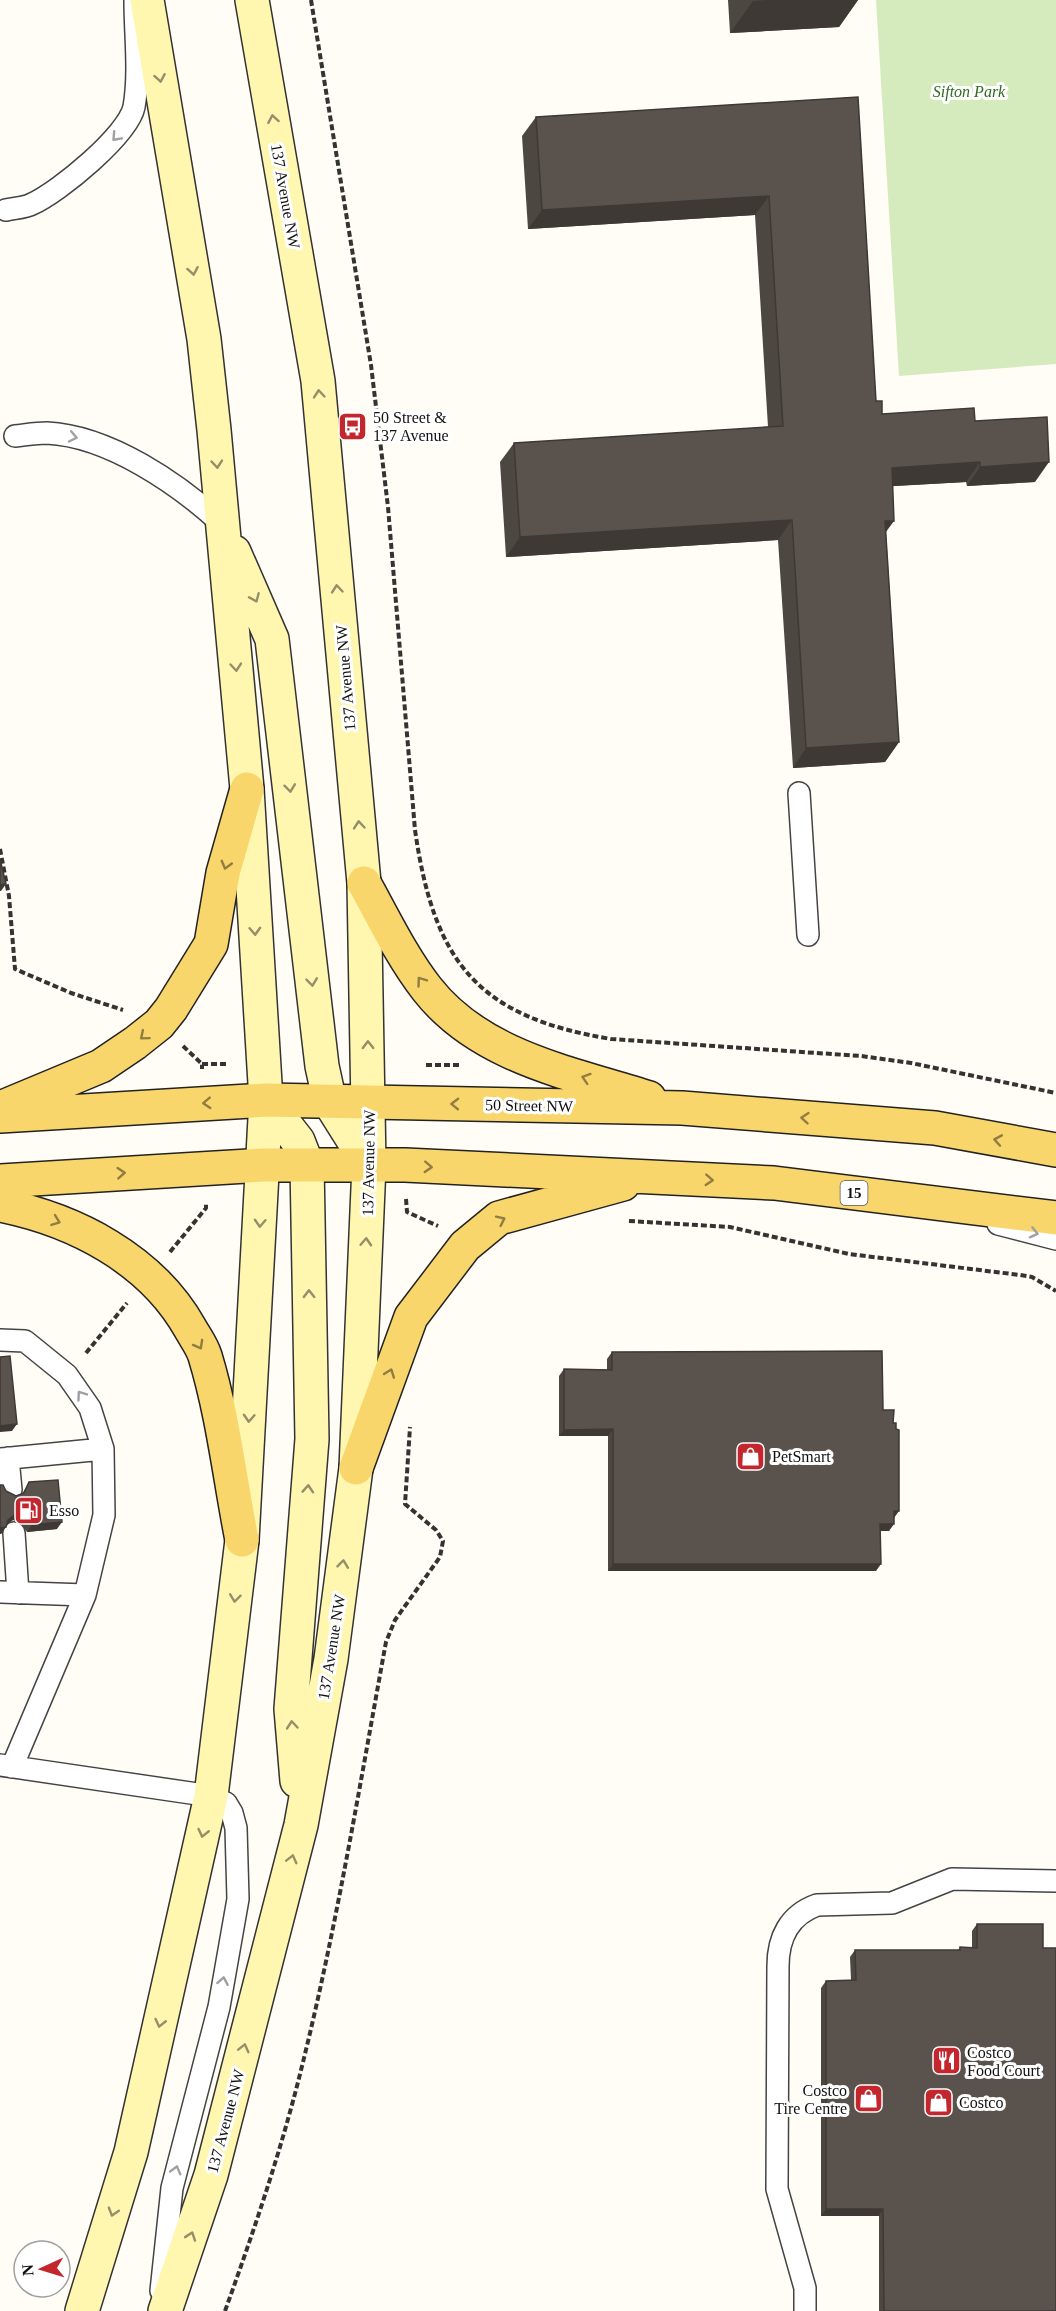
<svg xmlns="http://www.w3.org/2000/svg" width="1056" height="2311" viewBox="0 0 1056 2311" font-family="Georgia,serif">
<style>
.green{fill:#d5ebbd}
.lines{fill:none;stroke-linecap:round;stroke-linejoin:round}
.service-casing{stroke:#444;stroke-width:24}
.secondary-casing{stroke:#333;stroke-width:36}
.primary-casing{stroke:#222;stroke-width:36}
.path{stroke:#333;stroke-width:4;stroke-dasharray:6 3;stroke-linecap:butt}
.service{stroke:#fff;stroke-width:21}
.secondary{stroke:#fff6b0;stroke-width:33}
.primary{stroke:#f9d66b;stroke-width:33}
.wall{fill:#4d4742}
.shaded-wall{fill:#3f3936}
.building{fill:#5a524d;stroke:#3f3936;stroke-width:1.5}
.oneway{stroke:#948f68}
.oneway2{stroke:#a0a0a0}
.oneway3{stroke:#917d42}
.labels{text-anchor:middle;stroke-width:6;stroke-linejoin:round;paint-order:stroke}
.shield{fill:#fff;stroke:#585858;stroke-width:1.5}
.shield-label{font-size:15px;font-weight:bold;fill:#111}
.park-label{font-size:16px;font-style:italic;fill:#2f6b1f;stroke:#fff}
.street-label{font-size:16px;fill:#111;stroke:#fff}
.poi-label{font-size:16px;fill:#111;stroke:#fff;text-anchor:start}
</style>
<rect width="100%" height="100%" fill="#fffdf5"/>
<path class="green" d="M876,0H1056V364L899,376Z"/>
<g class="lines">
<defs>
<path id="service" d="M6,210C14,208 25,208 32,204C59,192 128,135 134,107C140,73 135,35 135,1
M15,436C25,435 36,433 47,433C109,436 179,484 223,525
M799,793L808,935
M998,1224L1056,1239
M0,1340L25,1341L67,1375L90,1408L103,1449
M8,1458L11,1490
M0,1459L103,1449L104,1515L85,1595L12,1767
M14,1533L18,1593
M0,1592L85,1595
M0,1765L211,1796L226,1803L232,1813L236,1828L238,1899L219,2007L172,2188L161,2291
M805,2311V2288L777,2189L778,1966C778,1938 789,1915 817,1905L892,1903L952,1879L1056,1881"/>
<path id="secondary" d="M234,552L272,639L322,1066L330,1103L369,1165
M266,1100L298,1141L307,1164L312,1439L291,1709L297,1781
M82,2311L131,2152L211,1796L242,1540L266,1100L247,789L214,430L204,339L147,0
M165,2311L211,2175L301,1825L331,1659L356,1468L369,1165L364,883L318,381L252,0"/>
<path id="primary" d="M364,883C384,919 402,957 427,989C480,1057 571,1073 649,1098
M3,1107L101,1066L135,1043L159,1024L171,1009L211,944L223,873L247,789
M0,1116L266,1100L682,1108L935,1128L1056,1150
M0,1181L263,1165H405L774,1183L1056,1218
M0,1205C75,1220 151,1259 190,1328C195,1337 202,1346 205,1356C223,1415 230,1479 242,1540
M356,1468L411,1317L465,1246L499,1218L623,1184"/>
</defs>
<use href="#service" class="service-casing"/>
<use href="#secondary" class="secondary-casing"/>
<use href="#primary" class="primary-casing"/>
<path class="path" d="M311,0L371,365L388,507L415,830C434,962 477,1017 611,1039L861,1056L911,1063L1056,1093
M0,849L9,896L15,969L71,993L123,1010
M183,1046L202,1064V1069
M202,1064H229
M426,1065H460
M406,1199L407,1212L438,1226
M629,1221L730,1227L849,1254L1020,1275L1032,1277L1056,1291
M170,1252L206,1208V1203
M86,1353L127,1303
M225,2311C252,2236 278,2160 298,2082C335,1937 359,1789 386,1642L395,1620L440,1557L443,1541L436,1530L405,1504L410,1427"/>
<use href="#service" class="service"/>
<use href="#secondary" class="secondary"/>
<use href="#primary" class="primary"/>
</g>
<path class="wall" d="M728,0H858L839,27L730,33Z
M858,97L876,401L882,414L975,421L1035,482L967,486L966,482L892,486L886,532L899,742L885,762L793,768L778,540L506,557L500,462L514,443L768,427L755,215L528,229L522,136L536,117Z
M612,1352L883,1410L894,1518L889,1531H880L876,1571H608V1436H559V1376L564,1369L607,1370V1359Z
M29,1482L57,1529L27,1532L20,1522L13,1520L7,1524L1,1534H0V1485L6,1491L16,1496L22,1494Z
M977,1924L1043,1948L1056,2311H879V2216H821V1988L826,1981L851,1980L850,1957L855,1950H958L960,1947H972V1931Z"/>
<path class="shaded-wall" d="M766,0H858L839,27L730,33L753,1Z
M769,196L755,215L528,229L542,210Z
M980,462L966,482L878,487L892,468Z
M1049,462L1035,482L967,486L980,467Z
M792,520L778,540L506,557L520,537Z
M885,521H894L880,540Z
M899,742L885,762L793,768L806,748Z
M6,884L1,891H0V885Z
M17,1424L12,1431L0,1432V1426Z
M613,1429L608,1436H559L564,1430Z
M894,1511H899L894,1518Z
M17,1513L25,1515L20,1522L13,1520L3,1527L8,1520Z
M62,1522L57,1529L27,1532L32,1525Z
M880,1524H894L889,1531H876Z
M6,1527L1,1534H0V1528Z
M613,1564H881L876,1571H608Z
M826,2209H883L879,2216H821Z"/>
<path class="building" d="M858,97L876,401H882V414L974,408L975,421L1047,417L1049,462L980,467V462L892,468L894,521H885L899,742L806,748L792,520L520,537L514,443L783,426L769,196L542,210L536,117Z
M0,859L6,884L0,885Z
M882,1351L883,1410H894L893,1423H896V1429L899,1430V1511H894V1524H880L881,1564H613V1429L564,1430V1369L612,1370V1352Z
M10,1356L17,1424L0,1426V1357Z
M58,1480L62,1522L32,1525L25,1515L17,1513L8,1520L6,1527L0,1528V1485H3L6,1491L16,1496L24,1493L29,1482Z
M977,1924H1043V1948H1056V2311H884L883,2209H826V1981L856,1980L855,1950H960V1947L977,1948Z"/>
<defs><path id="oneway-chevron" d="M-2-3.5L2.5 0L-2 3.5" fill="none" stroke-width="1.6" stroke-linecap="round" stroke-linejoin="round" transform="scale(1.5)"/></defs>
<g class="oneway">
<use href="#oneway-chevron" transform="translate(160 78) rotate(80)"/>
<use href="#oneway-chevron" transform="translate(273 119) rotate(-100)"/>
<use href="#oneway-chevron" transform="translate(193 271) rotate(80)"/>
<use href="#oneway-chevron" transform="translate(319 394) rotate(-95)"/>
<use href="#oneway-chevron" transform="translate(217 464) rotate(85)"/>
<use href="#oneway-chevron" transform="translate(337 589) rotate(-95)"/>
<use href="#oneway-chevron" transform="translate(255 598) rotate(67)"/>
<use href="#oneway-chevron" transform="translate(236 667) rotate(85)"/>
<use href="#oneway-chevron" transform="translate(290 788) rotate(83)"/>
<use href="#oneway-chevron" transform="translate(359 825) rotate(-95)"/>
<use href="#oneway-chevron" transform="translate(255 931) rotate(87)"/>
<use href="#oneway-chevron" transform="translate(312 982) rotate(83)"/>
<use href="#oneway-chevron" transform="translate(368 1045) rotate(-91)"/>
<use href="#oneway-chevron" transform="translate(260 1223) rotate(93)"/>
<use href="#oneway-chevron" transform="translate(366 1242) rotate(-87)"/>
<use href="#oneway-chevron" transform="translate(309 1294) rotate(-91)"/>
<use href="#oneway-chevron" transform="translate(249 1418) rotate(93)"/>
<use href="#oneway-chevron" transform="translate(308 1489) rotate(-86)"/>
<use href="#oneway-chevron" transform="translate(343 1564) rotate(-83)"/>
<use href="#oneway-chevron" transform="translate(235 1598) rotate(97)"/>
<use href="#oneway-chevron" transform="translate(292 1725) rotate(-95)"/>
<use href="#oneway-chevron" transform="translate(203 1833) rotate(103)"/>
<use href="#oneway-chevron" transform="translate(292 1859) rotate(-76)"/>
<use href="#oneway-chevron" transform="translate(160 2023) rotate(103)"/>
<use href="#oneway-chevron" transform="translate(244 2048) rotate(-76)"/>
<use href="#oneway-chevron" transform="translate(113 2212) rotate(107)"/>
<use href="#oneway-chevron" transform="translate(191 2236) rotate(-71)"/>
</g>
<g class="oneway2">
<use href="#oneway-chevron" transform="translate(116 137) rotate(133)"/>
<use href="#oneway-chevron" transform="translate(73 437) rotate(12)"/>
<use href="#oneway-chevron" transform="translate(1034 1233) rotate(14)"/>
<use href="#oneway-chevron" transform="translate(81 1395) rotate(-125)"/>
<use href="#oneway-chevron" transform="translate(223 1981) rotate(-80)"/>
<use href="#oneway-chevron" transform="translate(176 2170) rotate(-75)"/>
</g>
<g class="oneway3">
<use href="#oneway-chevron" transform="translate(226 865) rotate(105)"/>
<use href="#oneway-chevron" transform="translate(421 981) rotate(-126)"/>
<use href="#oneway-chevron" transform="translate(144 1036) rotate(140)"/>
<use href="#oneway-chevron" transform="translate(586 1078) rotate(-162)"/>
<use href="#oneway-chevron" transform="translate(207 1103) rotate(177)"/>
<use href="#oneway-chevron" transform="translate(455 1104) rotate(-179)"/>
<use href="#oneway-chevron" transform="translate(805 1118) rotate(-175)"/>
<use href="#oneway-chevron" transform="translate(998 1140) rotate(-170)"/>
<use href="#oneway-chevron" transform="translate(428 1167) rotate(3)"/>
<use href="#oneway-chevron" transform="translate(121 1173) rotate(-4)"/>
<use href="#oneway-chevron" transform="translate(709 1180) rotate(3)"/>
<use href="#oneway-chevron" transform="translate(501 1220) rotate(-26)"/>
<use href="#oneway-chevron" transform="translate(56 1221) rotate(20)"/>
<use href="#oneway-chevron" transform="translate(199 1345) rotate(61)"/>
<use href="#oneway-chevron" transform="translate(390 1373) rotate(-70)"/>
</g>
<defs>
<symbol id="bus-square" viewBox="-11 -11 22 22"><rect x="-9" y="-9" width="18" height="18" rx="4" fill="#c4262e" stroke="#fff"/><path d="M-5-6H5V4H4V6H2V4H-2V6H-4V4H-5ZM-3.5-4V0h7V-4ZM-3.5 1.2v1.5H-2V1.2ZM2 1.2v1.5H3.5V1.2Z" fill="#fff"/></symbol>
<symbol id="shop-square" viewBox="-11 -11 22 22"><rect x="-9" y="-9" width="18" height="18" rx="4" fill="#c4262e" stroke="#fff"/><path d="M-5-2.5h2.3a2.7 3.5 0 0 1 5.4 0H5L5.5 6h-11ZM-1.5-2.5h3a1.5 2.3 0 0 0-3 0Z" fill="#fff"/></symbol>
<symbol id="fuel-square" viewBox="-11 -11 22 22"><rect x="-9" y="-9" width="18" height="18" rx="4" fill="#c4262e" stroke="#fff"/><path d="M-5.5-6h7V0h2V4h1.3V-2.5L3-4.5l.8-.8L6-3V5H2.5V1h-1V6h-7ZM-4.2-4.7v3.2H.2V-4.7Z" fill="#fff"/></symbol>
<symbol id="restaurant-square" viewBox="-11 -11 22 22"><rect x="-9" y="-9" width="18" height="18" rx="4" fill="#c4262e" stroke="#fff"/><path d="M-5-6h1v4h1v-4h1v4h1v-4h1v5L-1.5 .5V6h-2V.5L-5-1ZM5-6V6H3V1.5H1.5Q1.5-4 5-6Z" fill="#fff"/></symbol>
</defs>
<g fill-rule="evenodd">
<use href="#bus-square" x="336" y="410" width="33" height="33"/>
<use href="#shop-square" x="734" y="1440" width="33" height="33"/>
<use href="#fuel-square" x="12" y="1494" width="33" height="33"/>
<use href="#restaurant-square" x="930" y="2044" width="33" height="33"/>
<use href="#shop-square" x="852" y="2082" width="33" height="33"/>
<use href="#shop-square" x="922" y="2086" width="33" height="33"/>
</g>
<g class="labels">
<rect class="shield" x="840.5" y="1181" width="27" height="24" rx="4.5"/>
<g class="shield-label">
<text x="854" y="1198">15</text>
</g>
<g class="park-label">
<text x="969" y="97">Sifton Park</text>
</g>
<g class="street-label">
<text transform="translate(286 196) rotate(80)" y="6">137 Avenue NW</text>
<text transform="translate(345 678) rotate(-95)" y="6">137 Avenue NW</text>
<text transform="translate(529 1105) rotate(1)" y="6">50 Street NW</text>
<text transform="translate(368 1163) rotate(-89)" y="6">137 Avenue NW</text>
<text transform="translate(331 1647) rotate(-81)" y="6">137 Avenue NW</text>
<text transform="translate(225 2121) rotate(-75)" y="6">137 Avenue NW</text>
</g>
<g class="poi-label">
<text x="373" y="423">50 Street &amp;<tspan x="373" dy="18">137 Avenue</tspan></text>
<text x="772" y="1462">PetSmart</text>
<text x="49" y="1516">Esso</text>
<text x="967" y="2058">Costco<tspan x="967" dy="18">Food Court</tspan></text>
<text x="847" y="2096" text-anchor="end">Costco<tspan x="847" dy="18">Tire Centre</tspan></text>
<text x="959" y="2108">Costco</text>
</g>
</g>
<g transform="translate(42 2269) rotate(266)"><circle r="28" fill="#ffffff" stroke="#a0a0a0" stroke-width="1.5"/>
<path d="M0-4.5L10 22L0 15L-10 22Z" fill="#c4262e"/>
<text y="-9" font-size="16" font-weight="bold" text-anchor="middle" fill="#111111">N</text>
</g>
</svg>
